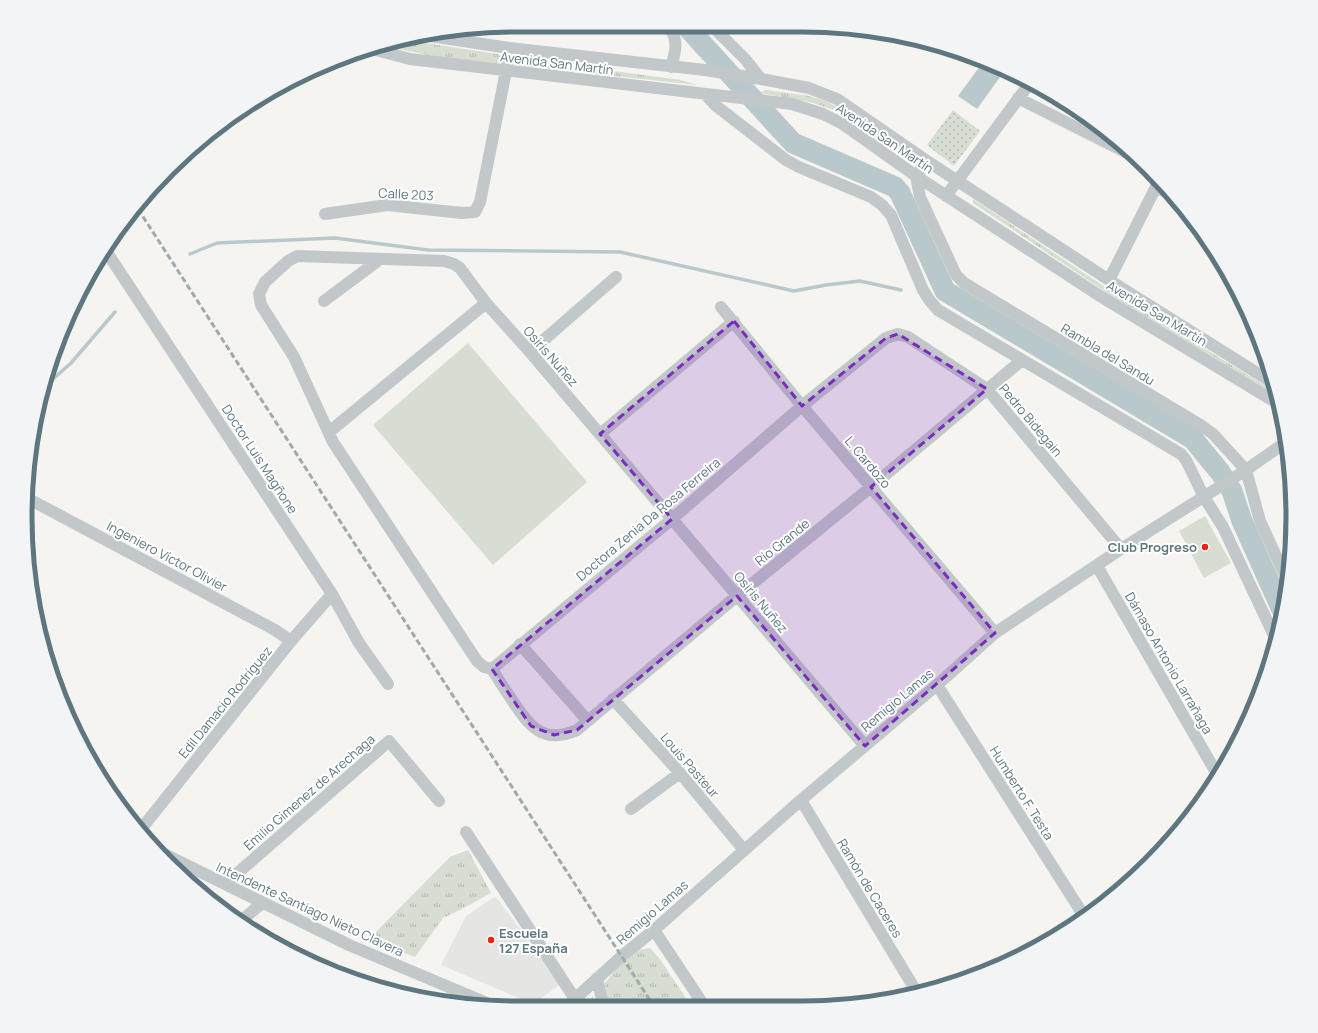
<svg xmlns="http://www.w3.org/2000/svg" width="1318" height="1033" viewBox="0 0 1318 1033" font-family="Manrope,sans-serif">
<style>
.built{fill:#e5e6e4}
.grass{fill:url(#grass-tufts)}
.park{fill:url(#park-dots)}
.pitch{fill:#d7ddd1}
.water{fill:#b9c9cb}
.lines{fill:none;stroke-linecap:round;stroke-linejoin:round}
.stream{stroke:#b9c9cb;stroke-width:3.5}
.river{stroke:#b9c9cb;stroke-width:21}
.minor{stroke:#c2c7ca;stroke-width:12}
.rail{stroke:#a0aaad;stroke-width:3;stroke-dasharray:6 3;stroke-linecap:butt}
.marked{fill:#7b2cbf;fill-opacity:0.2;stroke:#7b2cbf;stroke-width:3;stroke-dasharray:8 5;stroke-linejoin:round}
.poi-dot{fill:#f41f11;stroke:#fff;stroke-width:1.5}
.labels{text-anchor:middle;stroke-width:4;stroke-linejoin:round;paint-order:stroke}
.street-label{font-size:13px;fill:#5d767f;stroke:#fff}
.poi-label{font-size:13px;font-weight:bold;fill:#5d767f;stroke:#fff;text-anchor:end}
.rim{fill:none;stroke:#5d767f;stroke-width:5}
</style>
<defs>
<pattern id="grass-tufts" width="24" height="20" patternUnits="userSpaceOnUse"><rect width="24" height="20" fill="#d7ddd1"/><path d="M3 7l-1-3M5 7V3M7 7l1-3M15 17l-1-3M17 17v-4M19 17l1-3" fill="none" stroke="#b2b8af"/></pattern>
<pattern id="park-dots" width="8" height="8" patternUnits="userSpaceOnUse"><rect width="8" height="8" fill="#d7ddd1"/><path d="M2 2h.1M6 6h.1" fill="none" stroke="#b2b8af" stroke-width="1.8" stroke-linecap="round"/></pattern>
</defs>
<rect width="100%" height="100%" fill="#f5f4f0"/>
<path class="built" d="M496,897L561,984L533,1004L441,965L466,916L491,899Z"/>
<path class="grass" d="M405,40L498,54L501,57V61L497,63L442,58L380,45L389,42Z
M523,59L681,80L697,85L521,66L520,60Z
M766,90L809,96L826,101L839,108L910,156L908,158L839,112L814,103L760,93Z
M973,199L1114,293L1274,391L1275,395L1112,296L973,203Z
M468,850L491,893L462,909L443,918L415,957L368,940L450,857Z
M650,948L659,958L692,1007L612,1008L608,1002L605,983L617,968L639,950Z
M593,996L596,1008H583Z"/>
<path class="park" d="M953,110L980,131L954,166L927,145Z"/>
<path class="pitch" d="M468,343L587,482L493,565L373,425Z
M1205,516L1231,563L1204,578L1179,531Z"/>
<path class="water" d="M983,62L994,67L1003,73L977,109L958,96Z"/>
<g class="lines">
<path class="stream" d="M190,254L217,243L335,238L428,250L620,252L794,291L826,285L860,281L901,290
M42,389L71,363L115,312"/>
<path class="river" d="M686,26L793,143L895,187L900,193L945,291L1193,439L1220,472L1232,491L1242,521L1282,610"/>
<path class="minor" d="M668,25C679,40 676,50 671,67
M712,26L745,59L761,79
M430,36L509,48L705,70L761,79L809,88L837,99L927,161L1109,280L1273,383
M372,49L410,59L792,104L823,114L843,124L916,176L1100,296L1277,403
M705,94L715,105L786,160L799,167L871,197L882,205L891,215L923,290L930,301L938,310L1181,454L1186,460L1204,497L1223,527L1277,642
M1018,98L1131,155
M927,161L916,176L920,197L956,275L964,283L1202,426L1213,434L1246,470L1260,521L1287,580
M1156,187L1175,197
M946,196L1030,83
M325,214L387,205L462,213L475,212L480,202L506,71L509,48
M106,251L332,594L359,643L388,684
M1109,280L1159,181
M324,301L379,260
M721,307L802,406L995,633
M530,352L616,277
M1022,360L871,487L737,596L577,730C543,745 529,726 512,700C505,690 498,679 492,669L672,519L802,406L886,338L898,334L908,337L987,389L1121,549
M329,432L486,303
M600,434L734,321
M27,498L275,630L291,641
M1097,566L1217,774
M520,644L588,721
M492,669L484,667L477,661L333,442L294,357L261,305L259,294L265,282L288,261L297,256L444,261L454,264L460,268L486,303L530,352L865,746
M937,685L1084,916
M613,699L680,773L744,850
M801,800L916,991
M631,809L680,773
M142,828L291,641L332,594
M466,832L575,999
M160,852L349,945L494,1006
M225,884L389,741L439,801
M240,922L262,903
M654,930L705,1007
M597,978L602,1000L605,1008
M565,1008L622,956L654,930L801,800L937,685L995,633L1121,549L1246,470L1286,442"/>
<path class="rail" d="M138,209L655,1008"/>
</g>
<path class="marked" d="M734,321L802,406L886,338L898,334L987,389L871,487L995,633L865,746L737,596L577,730L554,735L531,726L492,669L672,519L600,434Z"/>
<g class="poi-dot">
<circle cx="1205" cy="547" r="4"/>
<circle cx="491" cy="940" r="4"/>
</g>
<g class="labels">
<g class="street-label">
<text transform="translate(557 63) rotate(7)" y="5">Avenida San Martín</text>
<text transform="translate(885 138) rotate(34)" y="5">Avenida San Martín</text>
<text transform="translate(406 194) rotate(3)" y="5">Calle 203</text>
<text transform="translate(1157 313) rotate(31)" y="5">Avenida San Martín</text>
<text transform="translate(1108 354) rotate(31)" y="5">Rambla del Sandu</text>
<text transform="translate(551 356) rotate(49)" y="5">Osiris Nuñez</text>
<text transform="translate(1031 420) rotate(50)" y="5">Pedro Bidegain</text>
<text transform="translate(260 459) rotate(57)" y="5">Doctor Luis Magñone</text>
<text transform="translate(868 462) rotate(50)" y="5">L. Cardozo</text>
<text transform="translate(648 519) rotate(-40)" y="5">Doctora Zenia Da Rosa Ferreira</text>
<text transform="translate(782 542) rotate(-39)" y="5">Río Grande</text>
<text transform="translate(167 556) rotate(28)" y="5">Ingeniero Víctor Olivier</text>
<text transform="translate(761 602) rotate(50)" y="5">Osiris Nuñez</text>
<text transform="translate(1169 663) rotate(60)" y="5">Dámaso Antonio Larrañaga</text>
<text transform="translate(897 700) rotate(-40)" y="5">Remigio Lamas</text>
<text transform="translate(225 702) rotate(-51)" y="5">Edil Damacio Rodríguez</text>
<text transform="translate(690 765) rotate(49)" y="5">Louis Pasteur</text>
<text transform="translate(309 792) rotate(-41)" y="5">Emilio Gimenez de Arechaga</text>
<text transform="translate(1022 793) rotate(58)" y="5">Humberto F. Testa</text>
<text transform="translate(870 888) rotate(59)" y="5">Ramón de Caceres</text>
<text transform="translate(310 909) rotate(25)" y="5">Intendente Santiago Nieto Clavera</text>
<text transform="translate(652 912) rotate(-41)" y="5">Remigio Lamas</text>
</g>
<g class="poi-label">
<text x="1197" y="552">Club Progreso</text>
<text x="499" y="938" text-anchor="start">Escuela<tspan x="499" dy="15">127 España</tspan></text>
</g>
</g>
<path d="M0 0H1318V1033H0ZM516 32H802A484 484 0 0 1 1286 516V517A484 484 0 0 1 802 1001H516A484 484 0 0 1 32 517V516A484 484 0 0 1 516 32Z" fill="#f2f4f5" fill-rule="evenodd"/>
<path class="rim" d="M516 32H802A484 484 0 0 1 1286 516V517A484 484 0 0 1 802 1001H516A484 484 0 0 1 32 517V516A484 484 0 0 1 516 32Z"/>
</svg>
